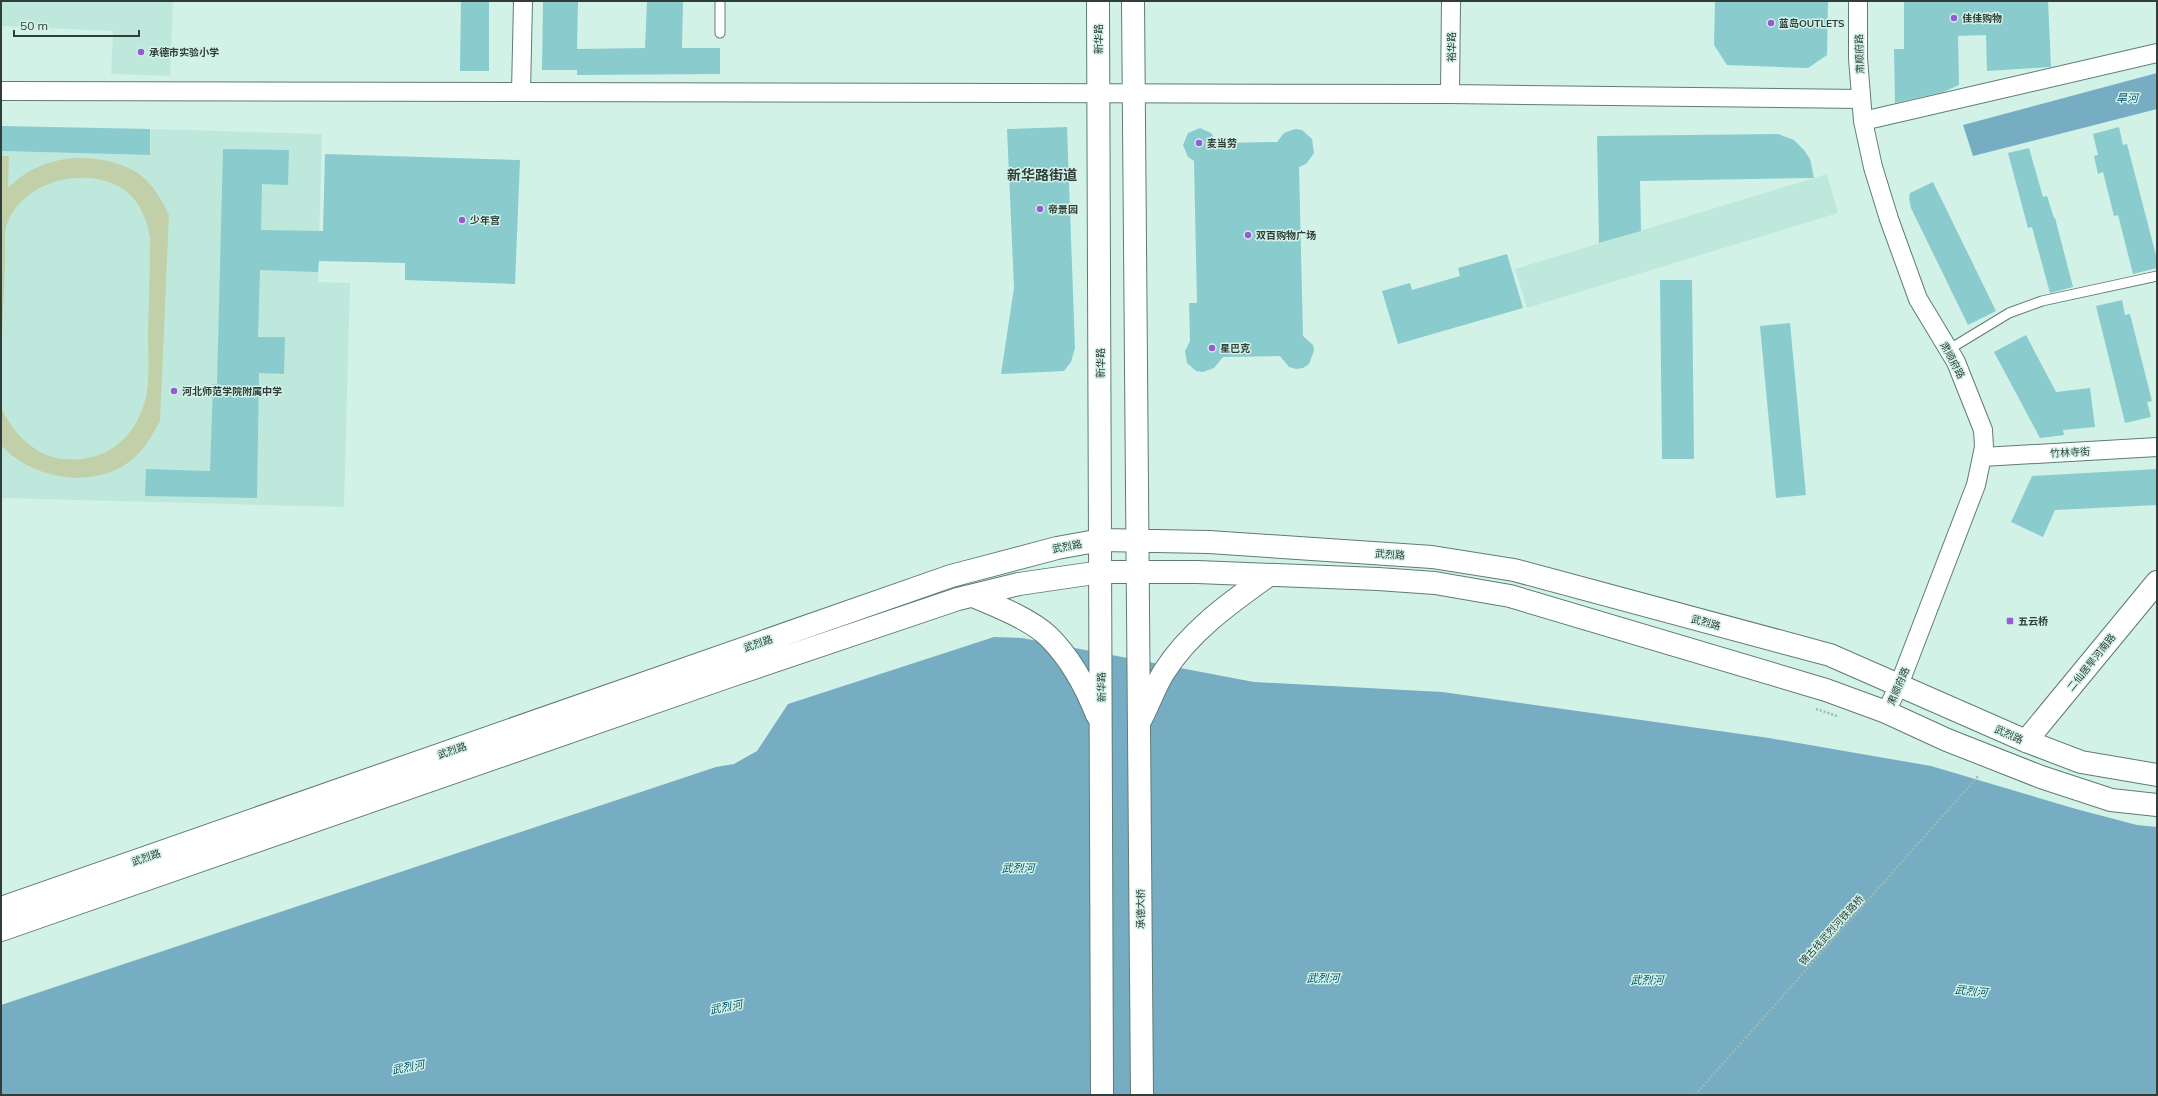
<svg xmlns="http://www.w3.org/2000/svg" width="2158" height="1096" viewBox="0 0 2158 1096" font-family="Mulish,'Noto Sans SC',sans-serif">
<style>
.built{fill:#bfe8dc}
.green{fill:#c1d0a8}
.water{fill:#76adc3}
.building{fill:#8acbce}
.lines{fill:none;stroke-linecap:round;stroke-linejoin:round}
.service-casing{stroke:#5f7c74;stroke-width:11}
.minor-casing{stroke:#5f7c74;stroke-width:20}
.tertiary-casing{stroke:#5f7c74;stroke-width:24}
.secondary-casing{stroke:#5f7c74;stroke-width:24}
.path{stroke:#9fb9b1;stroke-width:2.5;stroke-dasharray:2 2;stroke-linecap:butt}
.service{stroke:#fff;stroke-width:9}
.minor{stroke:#fff;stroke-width:18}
.tertiary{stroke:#fff;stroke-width:22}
.secondary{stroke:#fff;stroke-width:22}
.poi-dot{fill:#945bd3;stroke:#d2f2e8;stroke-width:1.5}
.labels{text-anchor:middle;stroke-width:3;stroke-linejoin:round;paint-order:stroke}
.poi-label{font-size:10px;font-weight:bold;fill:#303d39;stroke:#d2f2e8;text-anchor:start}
.street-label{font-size:10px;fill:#303d39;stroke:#d2f2e8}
.water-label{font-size:11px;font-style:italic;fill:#08546b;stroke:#d2f2e8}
.district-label{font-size:14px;font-weight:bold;fill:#303d39;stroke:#d2f2e8}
</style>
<rect width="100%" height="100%" fill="#d2f2e8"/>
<path class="built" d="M1,1H173L170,76L111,74L113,31L1,26Z
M150,129L322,134L318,282L350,283L344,507L1,498V151L149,155Z
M1827,174L1838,213L1527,308L1515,269Z"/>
<path class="green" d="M1,156H9L8,188C15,182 22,175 30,171C61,153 105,154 136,172C151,181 162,200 169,215L160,421C152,435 146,447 134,458C97,491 32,480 1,445V407C12,432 34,456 63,459C106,463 136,439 146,397C150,381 148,348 148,330C149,300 150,269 150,239C148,222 140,202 126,191C88,164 23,180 7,224C3,234 6,250 5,261C4,294 2,328 1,361Z"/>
<path class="water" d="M2157,73V109L1973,156L1963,125Z
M994,637L1022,638L1254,682L1442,692L1769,738L1931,766L2076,809L2137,825L2157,827V1095H1V1005L716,767L734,764L757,751L788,704Z"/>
<path class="building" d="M461,1H489V71H460Z
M543,1H578L577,49L645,48L647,1H683L682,48H720V74L577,75V70H542Z
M1715,1H1828L1827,55L1808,68L1727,65L1714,45Z
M1904,1H2048L2051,67L1987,71L1986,35L1958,36L1959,85L1943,92L1895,103L1894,49H1904Z
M1,126L150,129V155L1,151Z
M1067,127L1075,348L1071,362L1064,371L1001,374L1014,288L1007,129Z
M2119,127L2123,145L2127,144L2157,259V268L2133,274L2118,215L2114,216L2103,172L2098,174L2094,156L2098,155L2093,134Z
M1200,128L1211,133L1218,143L1277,142L1284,133L1295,129L1302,130L1312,139L1314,153L1306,164L1299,167L1303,336L1313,345L1314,351L1309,364L1303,368L1296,369L1289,367L1280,356L1223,357L1214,368L1203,372L1196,371L1187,363L1185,351L1190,341L1189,303H1197L1194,161L1188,157L1183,145L1188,133Z
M1778,134L1794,140L1804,150L1810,159L1814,178L1640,181L1641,231L1599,243L1597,136Z
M2029,148L2043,197L2047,196L2054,218H2055L2073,287L2050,293L2032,227L2028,228L2008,153Z
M223,149L289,150L288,185L262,184L261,230L323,231L325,154L520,160L515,284L405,280V263L319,261L318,272L260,270L258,337H285L284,374L259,373L257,498L145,496L146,469L210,471L213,384H217Z
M1933,182L1996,311L1968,325L1911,208L1909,199L1910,193Z
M1507,254L1523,308L1398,344L1382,291L1410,283L1412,290L1460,276L1458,268Z
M1660,280H1692L1694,459H1662Z
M2122,300L2125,315L2130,314L2152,401L2147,402L2151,417L2125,423L2096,306Z
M1790,323L1806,495L1776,498L1760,326Z
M2026,335L2056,392L2090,388L2095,427L2063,430L2064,435L2040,438L1994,352Z
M2157,469V505L2055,510L2043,537L2011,522L2032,476Z"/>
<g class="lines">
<defs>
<path id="service" d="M720,33V1
M1948,350L2009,313L2042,301L2157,276"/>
<path id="minor" d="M1858,1V58L1863,121L1873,167L1889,219L1918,299L1956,362L1983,430L1984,447L1976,485L1899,685L1886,712
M1,91L1450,94L1861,99
M521,92L523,1
M1450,94L1451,1
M1863,121L2157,53
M1982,457L2157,447"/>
<path id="tertiary" d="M2026,741L2157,582"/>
<path id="secondary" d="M1098,1L1102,1095
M1133,1L1142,1095
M973,596C995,605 1032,620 1049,637C1070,658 1086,687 1097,715
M1141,719C1149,704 1155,686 1164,672C1190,631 1230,603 1269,575
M1,908L951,576L1057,548L1101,540L1209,542L1432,557L1514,570L1830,655L2026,741L2081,762L2157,775
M1,930L730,676L958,599L1019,584L1101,572H1197L1378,579L1435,583L1510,596L1826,690L1886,712L1947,740L2041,777L2111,800L2157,805"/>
</defs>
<use href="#service" class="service-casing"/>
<use href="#minor" class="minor-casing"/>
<use href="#tertiary" class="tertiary-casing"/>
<use href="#secondary" class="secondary-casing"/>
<path class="path" d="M1816,709L1837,716
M1695,1095L1979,775"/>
<use href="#service" class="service"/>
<use href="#minor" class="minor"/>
<use href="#tertiary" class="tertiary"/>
<use href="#secondary" class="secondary"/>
</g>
<g class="poi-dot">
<circle cx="1954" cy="18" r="4"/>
<circle cx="1771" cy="23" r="4"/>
<circle cx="141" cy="52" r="4"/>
<circle cx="1199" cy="143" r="4"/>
<circle cx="1040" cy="209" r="4"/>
<circle cx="462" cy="220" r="4"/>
<circle cx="1248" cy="235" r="4"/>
<circle cx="1212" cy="348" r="4"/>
<circle cx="174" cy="391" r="4"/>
<rect x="2006" y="617" width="8" height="8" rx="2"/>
</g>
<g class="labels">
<g class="poi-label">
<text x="1962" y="22">佳佳购物</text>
<text x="1779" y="27">蓝岛OUTLETS</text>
<text x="149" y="56">承德市实验小学</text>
<text x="1207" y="147">麦当劳</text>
<text x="1048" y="213">帝景园</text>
<text x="470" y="224">少年宫</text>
<text x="1256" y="239">双百购物广场</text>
<text x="1220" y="352">星巴克</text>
<text x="182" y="395">河北师范学院附属中学</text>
<text x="2018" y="625">五云桥</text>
</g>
<g class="street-label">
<text transform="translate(1098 39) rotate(-90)" y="4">新华路</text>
<text transform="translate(1451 47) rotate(-90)" y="4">裕华路</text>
<text transform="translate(1859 54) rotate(-92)" y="4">肃顺府路</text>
<text transform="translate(1953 360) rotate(62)" y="4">肃顺府路</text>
<text transform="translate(1100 363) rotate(-90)" y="4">新华路</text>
<text transform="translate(2070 452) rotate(-3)" y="4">竹林寺街</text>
<text transform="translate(1067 546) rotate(-11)" y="4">武烈路</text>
<text transform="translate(1390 554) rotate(4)" y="4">武烈路</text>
<text transform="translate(1706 622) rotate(15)" y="4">武烈路</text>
<text transform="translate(758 643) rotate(-19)" y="4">武烈路</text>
<text transform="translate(2091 662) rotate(-51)" y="4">二仙居旱河南路</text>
<text transform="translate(1898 686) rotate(-67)" y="4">肃顺府路</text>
<text transform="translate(1101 687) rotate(-91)" y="4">新华路</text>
<text transform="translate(2009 734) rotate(23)" y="4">武烈路</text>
<text transform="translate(452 750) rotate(-19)" y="4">武烈路</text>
<text transform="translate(146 857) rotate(-19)" y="4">武烈路</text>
<text transform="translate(1140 909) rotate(-90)" y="4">承德大桥</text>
<text transform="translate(1831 930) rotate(-48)" y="4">锦古线武烈河铁路桥</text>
</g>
<g class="water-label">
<text x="2127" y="102">旱河</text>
<text x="1018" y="872">武烈河</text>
<text x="1323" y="982">武烈河</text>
<text x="1647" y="984">武烈河</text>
<text transform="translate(1971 991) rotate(6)" y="4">武烈河</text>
<text transform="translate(726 1007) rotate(-11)" y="4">武烈河</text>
<text transform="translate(408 1067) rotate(-11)" y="4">武烈河</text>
</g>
<g class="district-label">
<text x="1042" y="180">新华路街道</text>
</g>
</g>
<rect width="2158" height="1096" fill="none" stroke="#303d39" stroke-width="4"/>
<path d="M14 30v6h125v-6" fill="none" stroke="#303d39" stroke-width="2"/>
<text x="20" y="30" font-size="12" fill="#303d39" stroke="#d2f2e8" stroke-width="3" paint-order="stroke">50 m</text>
</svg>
